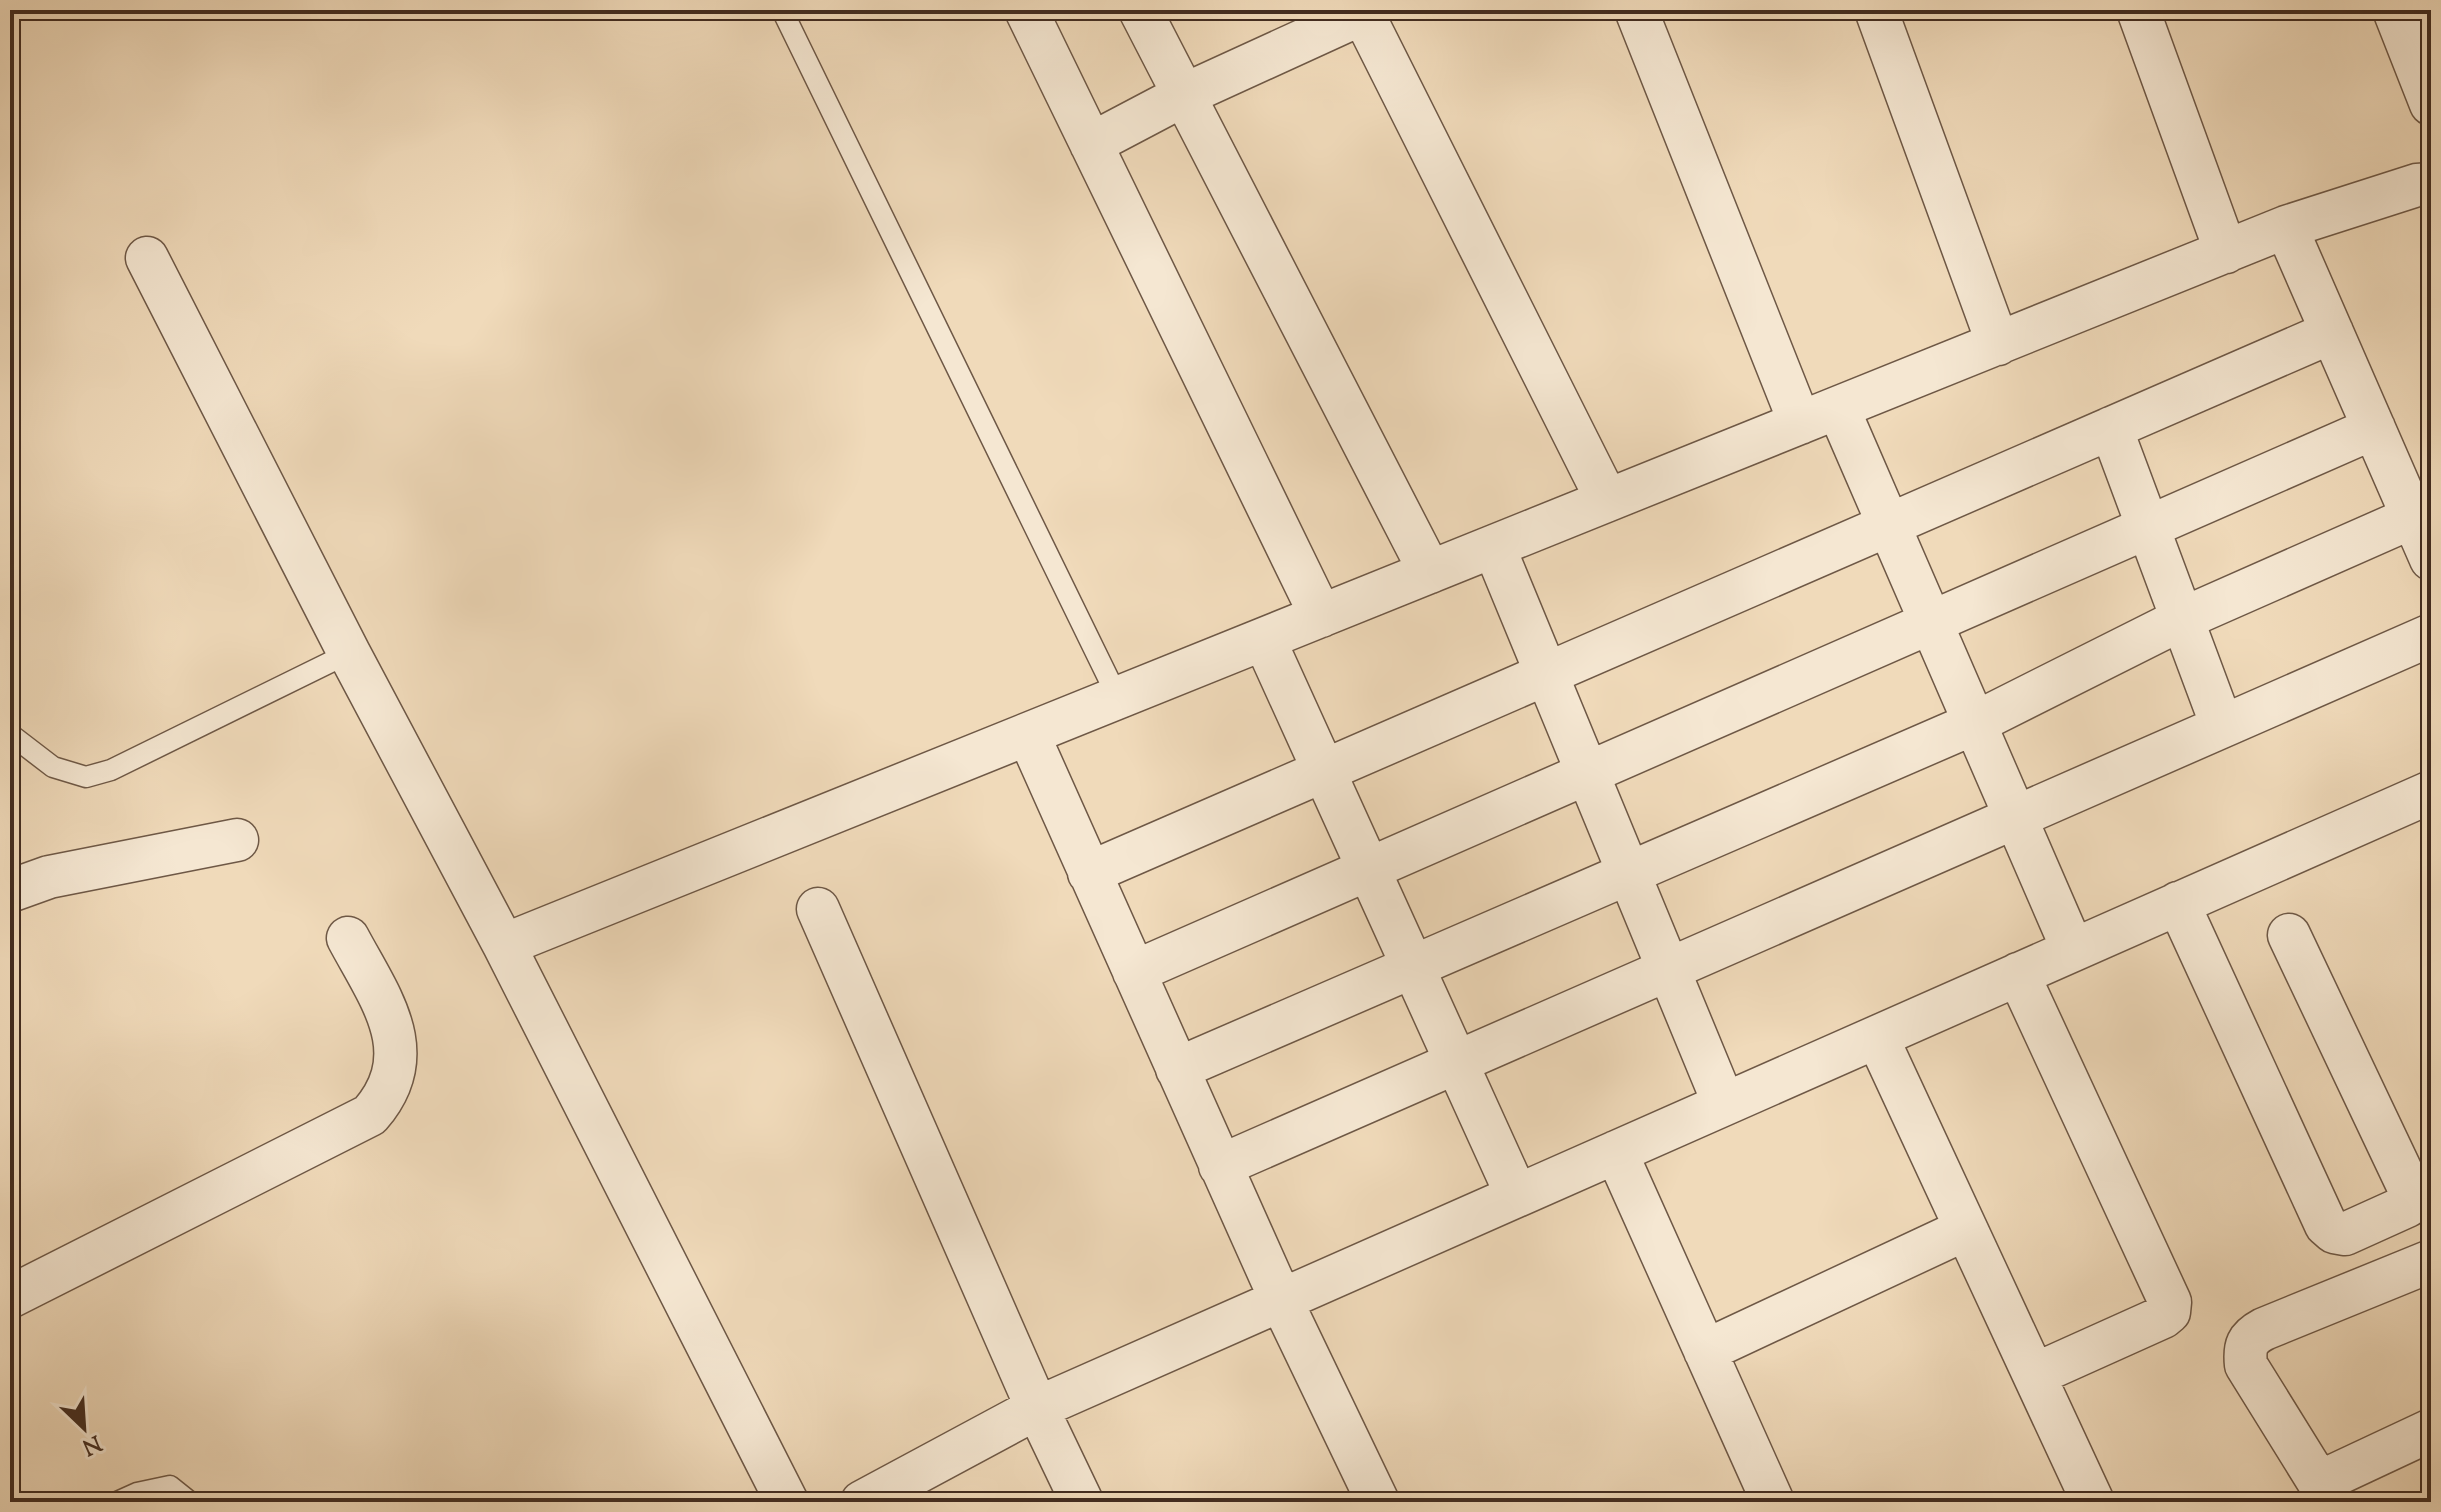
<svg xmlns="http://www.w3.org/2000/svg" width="2441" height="1512" viewBox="0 0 2441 1512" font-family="'Sorts Mill Goudy',serif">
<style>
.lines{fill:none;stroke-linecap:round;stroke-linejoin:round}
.lane-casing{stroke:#6e5846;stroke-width:23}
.street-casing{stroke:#6e5846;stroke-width:45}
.lane{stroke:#f5e7d2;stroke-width:20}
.street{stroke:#f5e7d2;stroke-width:42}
</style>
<rect width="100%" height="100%" fill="#f0daba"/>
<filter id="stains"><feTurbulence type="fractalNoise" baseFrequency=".0025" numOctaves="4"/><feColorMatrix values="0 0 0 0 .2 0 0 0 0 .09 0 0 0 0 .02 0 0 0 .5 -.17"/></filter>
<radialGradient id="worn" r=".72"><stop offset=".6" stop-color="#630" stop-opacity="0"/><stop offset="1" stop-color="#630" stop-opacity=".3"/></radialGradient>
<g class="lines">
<defs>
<path id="lane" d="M782,10L1118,698
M10,734L53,767L86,777L111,770L349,653
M117,1502L137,1493L170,1486L190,1502"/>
<path id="street" d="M1026,10L1321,616
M1140,10L1430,572
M1361,10L1607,500
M1636,10L1800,423
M1876,10L1998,344
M2138,10L2226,252
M2394,10L2431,104
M1091,144L1184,95L1370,10
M2286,227L2431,559
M147,258L349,653L504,945L787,1502
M1838,408L2073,950
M2111,428L2222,726
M1494,547L1724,1104
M1264,639L1517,1196
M1028,734L1281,1300L1378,1502
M1089,873L2332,332
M10,891L49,877L237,840
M2178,903L2326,1225L2334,1232L2345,1234L2407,1206L2411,1199L2409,1188L2289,935
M818,909L1037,1408L1082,1502
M504,945L2286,227L2417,185L2431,184
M1134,972L2374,428
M2018,974L2170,1302L2169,1312L2163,1317L2034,1375
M1877,1037L2093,1502
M1177,1069L1975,723L2182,619L2413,517
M1616,1152L1773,1502
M1220,1166L2431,635
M10,1297L370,1115C424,1053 380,998 348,938
M1705,1351L1966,1229
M2320,1482L2431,1430
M862,1502L1037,1408L2431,792
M2331,1502L2246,1365C2244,1346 2247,1338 2264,1329L2431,1261"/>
</defs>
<use href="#lane" class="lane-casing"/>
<use href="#street" class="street-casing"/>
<use href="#lane" class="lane"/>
<use href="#street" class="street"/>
</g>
<rect width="2441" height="1512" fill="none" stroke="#f0daba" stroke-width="40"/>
<rect x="12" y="12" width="2417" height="1488" fill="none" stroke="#422c20" stroke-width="4"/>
<rect x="20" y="20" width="2401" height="1472" fill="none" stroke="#422c20" stroke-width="2"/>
<g transform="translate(84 1428) rotate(155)" stroke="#f5e7d2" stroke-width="6" paint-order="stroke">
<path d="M0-6L14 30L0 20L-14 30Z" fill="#422c20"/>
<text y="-12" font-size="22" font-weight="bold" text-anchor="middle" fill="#422c20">N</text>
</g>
<rect width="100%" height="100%" filter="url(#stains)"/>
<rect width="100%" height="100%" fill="url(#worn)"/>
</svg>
